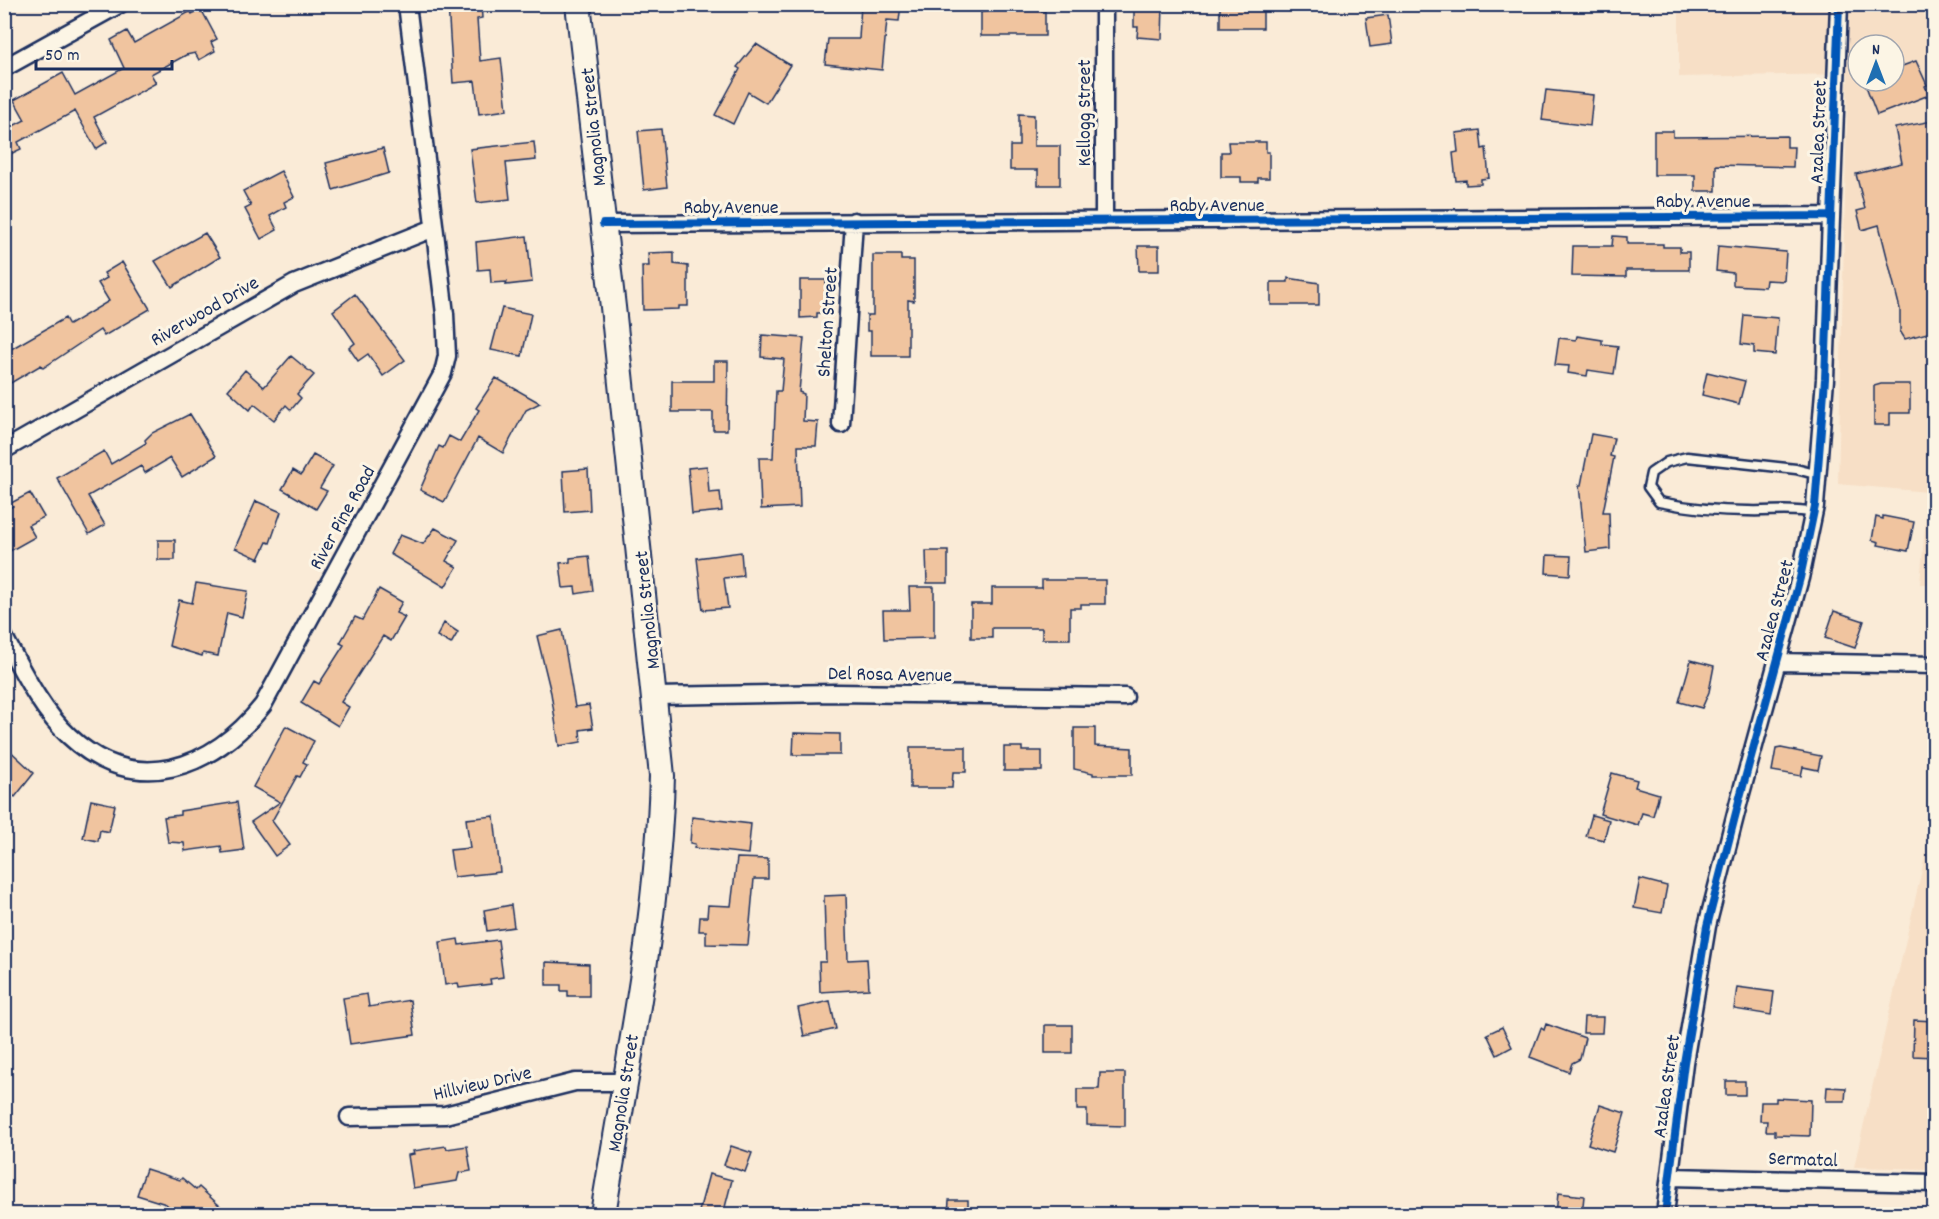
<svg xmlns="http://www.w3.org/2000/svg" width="1939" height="1219" viewBox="0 0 1939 1219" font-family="Dekko,sans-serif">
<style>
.built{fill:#f7dfc6;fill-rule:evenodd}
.building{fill:#f0c49f;stroke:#1b2f5e;stroke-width:1.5}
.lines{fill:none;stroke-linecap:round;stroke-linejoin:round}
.lane-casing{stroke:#1b2f5e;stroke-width:13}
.street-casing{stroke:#1b2f5e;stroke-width:21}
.secondary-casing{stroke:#1b2f5e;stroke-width:28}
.lane{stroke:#fcf5e5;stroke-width:8}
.street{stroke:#fcf5e5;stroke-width:16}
.secondary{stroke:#fcf5e5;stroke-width:24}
.cycleway-casing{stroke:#fcf5e5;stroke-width:11}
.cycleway{stroke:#0057b8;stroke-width:8}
.labels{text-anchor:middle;stroke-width:6;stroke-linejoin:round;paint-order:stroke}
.street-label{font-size:20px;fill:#1b2f5e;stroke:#fcf5e5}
</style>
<rect width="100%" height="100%" fill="#faebd7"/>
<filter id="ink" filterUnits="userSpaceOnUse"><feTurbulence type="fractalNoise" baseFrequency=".0167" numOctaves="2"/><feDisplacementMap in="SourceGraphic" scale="12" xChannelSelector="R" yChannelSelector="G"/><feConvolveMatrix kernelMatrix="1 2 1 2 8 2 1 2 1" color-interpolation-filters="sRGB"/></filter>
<g filter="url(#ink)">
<path class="built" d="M1679,5H1921L1934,42V584H1920L1928,492L1838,484L1848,74L1679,77ZM1858,45H1894V81H1858Z
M1934,817V1169L1854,1167Z"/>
<path class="building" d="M448,4H481L482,18L477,19L480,61L501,58L507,110L479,114L475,81L453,83Z
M861,4H901L899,21L887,20L882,70L825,64L828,39H859Z
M1005,4H1041V11H1045V36H981V12L1005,10Z
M1139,4H1163L1162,39L1137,37L1138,27H1134V9H1138Z
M1220,4H1263V28H1220Z
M201,9L217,39L211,42L215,51L199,60L195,53L186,55L151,74L156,83L94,117L107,142L96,149L75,111L18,142L21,149L4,157V114L11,127L25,120L14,100L63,73L75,95L124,68L111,40L127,31L134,43L191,11L192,14Z
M1388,15L1392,44L1370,47L1366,18Z
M756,44L790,65L766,103L748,92L733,124L715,115L740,69L737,67Z
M1916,61L1927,85L1925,86L1929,95L1877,115L1864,81H1894V69Z
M1546,90L1593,95L1590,126L1542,120Z
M1019,114L1034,115V146H1060V185H1038V170H1010V146H1019Z
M1932,121L1935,136V142L1930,143L1935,160V331L1905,339L1900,331V309L1879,225L1862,230L1857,211L1865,209L1856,174L1902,163L1895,128Z
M661,129L667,187L644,190L638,131Z
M1480,130L1482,149L1486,148L1489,178L1481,179V184L1466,185V180L1456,181L1453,153L1458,152L1456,133Z
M1654,131H1673V137L1787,136V147H1794L1793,167L1716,165V191H1695V175H1654Z
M534,142L536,160L506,163L510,199L477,203L470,149Z
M1228,142H1266V152H1269V178H1258V182H1241V177H1221V152H1229Z
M383,148L389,173L333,190L326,163Z
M281,171L294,197L284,202L286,207L270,216L277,230L261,239L245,209L251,206L243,191Z
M205,233L220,257L172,287L155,261Z
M527,236L532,282L506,285L507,282L491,283L490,269L478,270L476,242Z
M1613,236L1627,237V244H1663V247H1680V252H1689V270H1626V277L1572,276L1573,246H1612Z
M1138,246H1159V271H1139Z
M1718,246L1786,252L1784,281L1766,280L1765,287L1733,285V273L1716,271Z
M674,252V264L688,266V306H679V309L643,310L642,266H649L648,253Z
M873,255H901V260H914V301L908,300V356H871V331H867V315H873Z
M122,262L150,309L104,336L100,330L43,368L41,365L4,387V353L65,318L69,325L109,301L98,283L107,278L104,273Z
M1288,278L1319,283V305H1271V282H1288Z
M800,280H826V313H817V317L800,318Z
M355,294L405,360L383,376L368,354L358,361L349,348L355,343L333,311Z
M502,308L531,314L522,356L491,350Z
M1744,315L1778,318L1775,355L1754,353V346L1741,344Z
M762,335L804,338L799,392L804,394L803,421L818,422L816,446H798L800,507L761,509L759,458H773L776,391H781L784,359L761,357Z
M1577,336L1602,340V344L1618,346L1614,374L1588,370L1587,376L1568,373L1569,366L1555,365L1559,338L1576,340Z
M291,356L314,375L297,394L301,398L291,410L286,405L274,420L254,404L250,410L228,390L245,370L264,387Z
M714,361H728L727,430H713V412H672V381H714Z
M1707,372L1745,381L1739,404L1702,395Z
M496,378L540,403L526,410L503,453L478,438L444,502L420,490L439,446L443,448L449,436L460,442L479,410L476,408Z
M1881,384H1910V413H1890V425H1874V386Z
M190,414L216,456L182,477L170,458L145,473L141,466L88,496L105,525L89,534L57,478L104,451L111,464L146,443L145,440L152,433Z
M1591,434L1614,438L1610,456L1614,457L1603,512H1609L1610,549L1586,552L1579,485H1581Z
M313,455L333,466L320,488L327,491L316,509L282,489L293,470L301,475Z
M707,466L709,493L720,492L722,511L692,514L688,468Z
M588,469L590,510L565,512L563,471Z
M30,493L44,517L28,525L35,537L10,551L4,541V511L13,506L11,503Z
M256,501L281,512L270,543L267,542L259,559L235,548Z
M1883,516L1914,522L1908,551L1878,545L1879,542L1872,540L1876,517L1883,519Z
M435,528L458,540L446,561L457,567L445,587L390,554L400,535L423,544Z
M158,540H175V560H158Z
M926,551H948V583H927Z
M741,552L743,576L724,578L728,608L703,610L697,558Z
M1547,555L1571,556L1570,575L1546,573Z
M589,556L593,591L576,594L575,587L563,588L560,563L570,562V558Z
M1042,580H1105V604H1081V608H1070V639H1042V628H992V638H971V604H992V588H1042Z
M196,583L248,591L242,617L227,613L218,656L203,653L202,656L169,646L179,600L192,603Z
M909,587H934V638L884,639L883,610H910Z
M379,589L402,602L396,613L405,617L391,641L383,636L341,702L349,707L338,726L301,703L314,681L319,684L344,645L340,643L355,617L362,620Z
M1834,611L1864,621L1855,648L1825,638Z
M444,623L458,632L451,644L437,636Z
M562,630L575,707L589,705L593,728L580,730L581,742L559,746L551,693L537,636Z
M1691,660L1714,666L1709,692L1702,708L1679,702Z
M286,726L314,741L303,762L307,764L300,777L297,776L272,821L290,845L275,856L251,822L280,802L253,787Z
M1074,728H1095V746L1132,748V775H1093V773L1074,769Z
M794,733L840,734V755H793Z
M4,745L34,773L15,797L4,788Z
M910,747H966V772H953L952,788H910Z
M1004,747H1022V751H1042V771H1004Z
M1781,748L1821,756L1818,770L1803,767L1801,776L1772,771L1776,749Z
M1612,773L1637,780L1635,787L1659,794L1653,816L1642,813L1638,825L1600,814Z
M91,800L115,805L109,832L100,830L98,841L83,838Z
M237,802L244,850L222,853L221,846L185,851L184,843L168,842L164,817L180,815V811Z
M1592,815L1609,820L1604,840L1586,836Z
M494,816L500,872L454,877L450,850L470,848L466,819Z
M692,817L751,824L748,854L694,848L695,844L690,843Z
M737,858L768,859V879H754L748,945L706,944V931H699L700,917H707L708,905L731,906Z
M1640,879L1667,886L1662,913L1634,908Z
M846,895L848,960L867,959L869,989L820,992L819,962H826L824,896Z
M511,905L514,927L487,931L484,910Z
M458,939L459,945L498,940L503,977L490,979L491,984L459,988L458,983L445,985L440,942Z
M546,962L589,964V996H568V991H561V985H546Z
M1737,987L1774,992L1771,1015L1734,1009Z
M367,994L369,1007L410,1000L415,1035L350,1044L343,998Z
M830,1001L836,1029L804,1036L798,1008Z
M1584,1017H1603L1602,1033H1583Z
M1914,1020L1935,1021V1057L1913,1056Z
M1546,1024L1585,1038L1580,1059L1572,1063L1569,1072L1530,1057L1541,1028L1544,1030Z
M1045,1025H1072V1053H1045Z
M1502,1027L1512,1047L1497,1055L1487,1034Z
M1100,1073H1125V1126L1087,1125V1110H1077V1089H1099Z
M1726,1081H1745V1095H1726Z
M1827,1087L1846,1088L1845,1101H1826Z
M1776,1098L1811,1100L1810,1136L1775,1135V1131H1766L1767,1121H1760L1761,1102H1776Z
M1600,1105L1625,1113L1613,1152L1588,1144Z
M446,1146L447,1149L467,1146L471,1171L459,1173L457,1181L413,1188L408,1155L414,1154L413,1151Z
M731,1146L752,1153L745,1172L724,1165Z
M146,1169L180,1180L182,1178L196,1190L199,1187L230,1215H177L166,1204L137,1195Z
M709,1174L732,1180L723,1215H698Z
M1558,1193L1584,1196L1582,1215H1556Z
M949,1200H968V1215H948Z"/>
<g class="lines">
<defs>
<path id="lane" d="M1814,513C1792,508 1770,512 1748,511C1718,511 1688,508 1659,502L1648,487L1651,473L1667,462L1687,457L1796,469L1819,475"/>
<path id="street" d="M1104,4V221
M4,68L120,4
M603,224L1830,216
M841,424L854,221
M4,450L294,284L434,228
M4,637C22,670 41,710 69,736C135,798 213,769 263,705L443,373L447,356L445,314L407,4
M1777,662L1934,665
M655,696L836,693L1125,697
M349,1117L445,1115L575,1082H624
M1670,1177L1934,1183
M1665,1214L1684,1063L1707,926L1740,797L1800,578L1815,506L1825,379L1839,4"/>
<path id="secondary" d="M578,4L613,307L662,776C658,923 626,1070 603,1214"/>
</defs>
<use href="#lane" class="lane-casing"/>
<use href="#street" class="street-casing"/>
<use href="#secondary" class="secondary-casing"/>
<use href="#lane" class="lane"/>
<use href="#street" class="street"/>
<use href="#secondary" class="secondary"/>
<defs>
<path id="cycleway" d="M603,224L1830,216
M1665,1214L1684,1063L1707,926L1740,797L1800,578L1815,506L1825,379L1839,4"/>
</defs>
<use href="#cycleway" class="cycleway-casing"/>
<use href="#cycleway" class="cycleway"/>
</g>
</g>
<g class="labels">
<g class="street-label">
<text transform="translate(1083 113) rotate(-90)" y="7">Kellogg Street</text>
<text transform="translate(592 127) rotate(-96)" y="7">Magnolia Street</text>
<text transform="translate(1817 132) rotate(-88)" y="7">Azalea Street</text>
<text x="1703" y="207">Raby Avenue</text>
<text x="1217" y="211">Raby Avenue</text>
<text x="731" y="213">Raby Avenue</text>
<text transform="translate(204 310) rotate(-30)" y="7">Riverwood Drive</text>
<text transform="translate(826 322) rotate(-86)" y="7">Shelton Street</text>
<text transform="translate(341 517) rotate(-61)" y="7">River Pine Road</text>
<text transform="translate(646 610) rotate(-96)" y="7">Magnolia Street</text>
<text transform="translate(1773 610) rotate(-75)" y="7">Azalea Street</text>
<text transform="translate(890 673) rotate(1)" y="7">Del Rosa Avenue</text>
<text transform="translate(482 1082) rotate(-13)" y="7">Hillview Drive</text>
<text transform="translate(1665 1086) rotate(-82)" y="7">Azalea Street</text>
<text transform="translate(622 1093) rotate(-81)" y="7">Magnolia Street</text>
<text transform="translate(1803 1158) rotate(2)" y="7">Sermatal</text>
</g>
</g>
<rect width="1939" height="1219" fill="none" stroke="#fcf5e5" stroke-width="24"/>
<rect x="12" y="12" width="1915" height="1195" fill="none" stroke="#1b2f5e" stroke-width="2" filter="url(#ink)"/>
<g transform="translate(1876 63)"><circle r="28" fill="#fcf5e5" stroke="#a2a6af" stroke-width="1.5"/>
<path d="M0-4.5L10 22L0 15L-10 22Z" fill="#1f6fb2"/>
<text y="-9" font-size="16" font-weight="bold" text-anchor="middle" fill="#1b2f5e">N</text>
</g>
<path d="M36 60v9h136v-9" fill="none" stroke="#1b2f5e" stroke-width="3"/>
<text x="45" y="60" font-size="18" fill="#1b2f5e" stroke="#fcf5e5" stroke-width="4.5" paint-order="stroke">50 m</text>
</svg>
